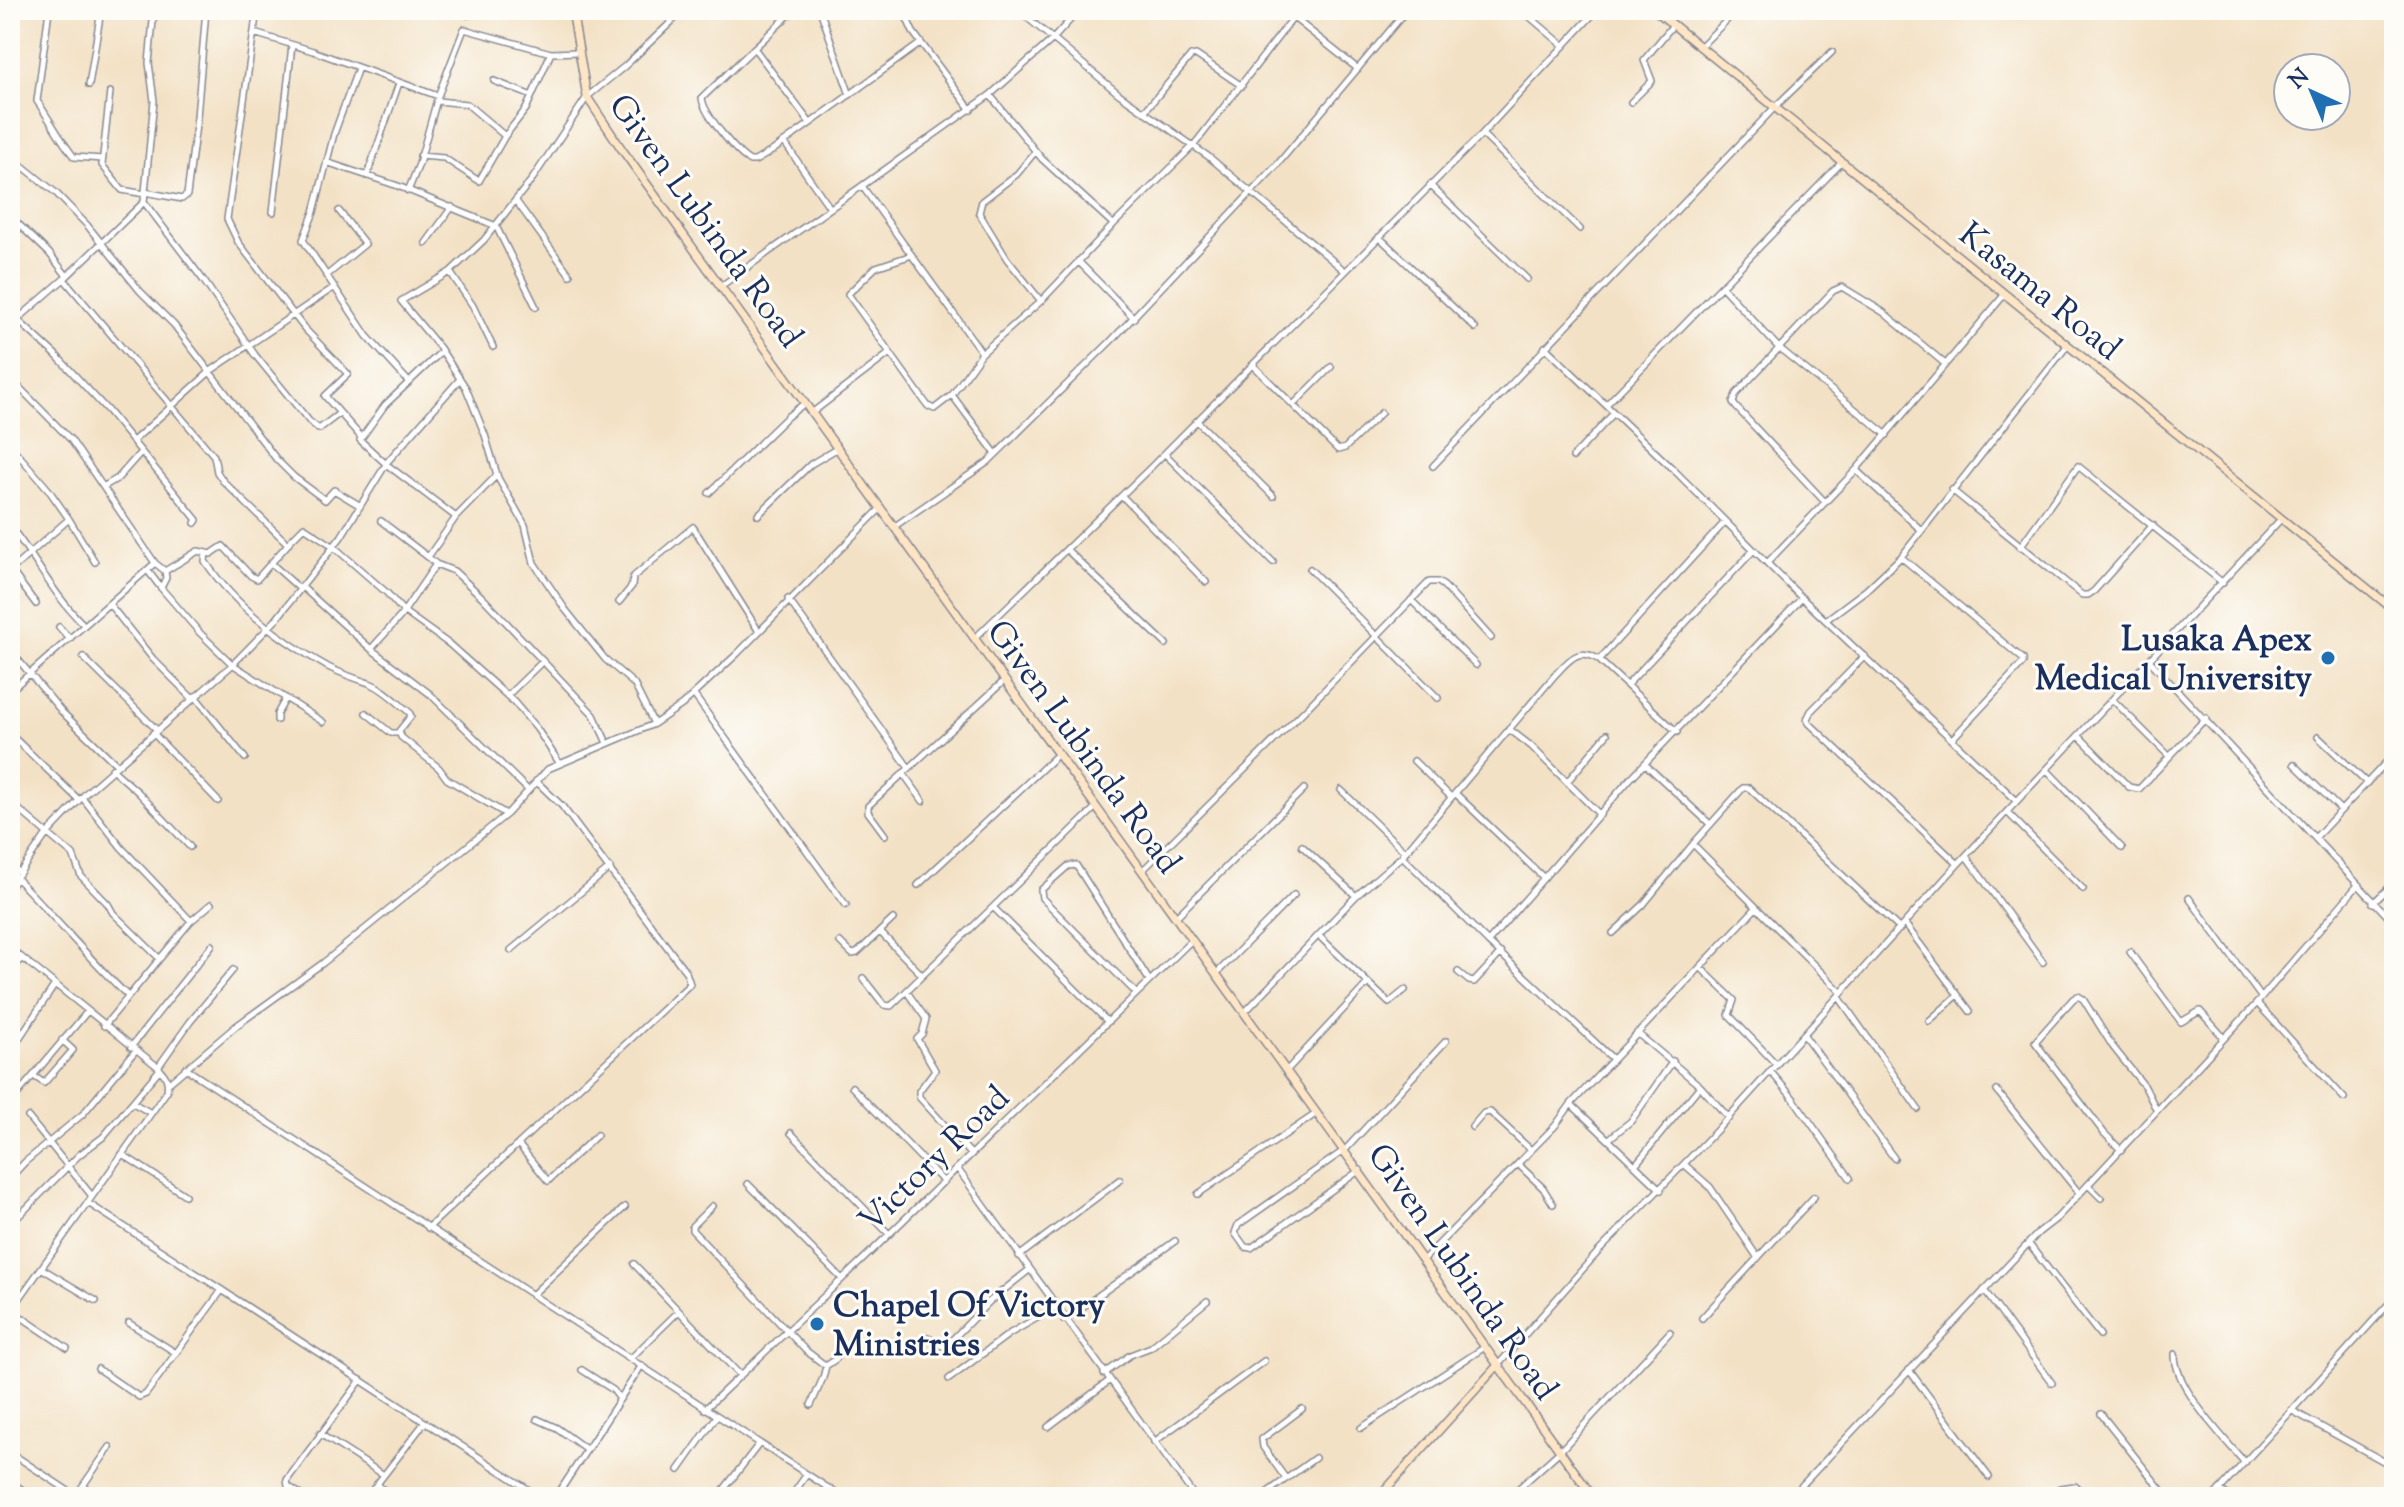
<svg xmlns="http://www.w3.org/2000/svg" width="2404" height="1507" viewBox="0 0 2404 1507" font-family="'Sorts Mill Goudy',serif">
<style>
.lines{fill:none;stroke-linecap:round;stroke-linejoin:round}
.street-casing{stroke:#878892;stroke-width:8}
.secondary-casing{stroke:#878892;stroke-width:10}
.street{stroke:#fff;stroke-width:5}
.secondary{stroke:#fee5c5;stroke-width:7}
.poi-dot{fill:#1f6fb2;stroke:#fdfcf7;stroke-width:3}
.labels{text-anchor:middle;stroke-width:6;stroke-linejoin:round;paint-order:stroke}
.street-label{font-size:34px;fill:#1b2f5e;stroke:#fdfcf7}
.poi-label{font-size:34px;font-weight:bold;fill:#1b2f5e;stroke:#fdfcf7;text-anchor:end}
</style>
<rect width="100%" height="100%" fill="#fdfcf7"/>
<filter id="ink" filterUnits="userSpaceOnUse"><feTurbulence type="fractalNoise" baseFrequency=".0125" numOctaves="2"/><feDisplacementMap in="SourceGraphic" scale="16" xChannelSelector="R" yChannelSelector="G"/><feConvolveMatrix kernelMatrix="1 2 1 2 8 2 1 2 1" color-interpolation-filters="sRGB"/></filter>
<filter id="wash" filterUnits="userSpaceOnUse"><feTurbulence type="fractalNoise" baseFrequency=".006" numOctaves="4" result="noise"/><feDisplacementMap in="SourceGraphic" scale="32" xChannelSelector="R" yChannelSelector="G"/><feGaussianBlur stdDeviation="1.8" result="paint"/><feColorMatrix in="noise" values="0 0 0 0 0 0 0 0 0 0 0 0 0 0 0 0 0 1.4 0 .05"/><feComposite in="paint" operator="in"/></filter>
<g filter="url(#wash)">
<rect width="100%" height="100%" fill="#f3e1c5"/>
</g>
<g filter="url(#ink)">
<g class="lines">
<defs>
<path id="street" d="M49,10L37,101C50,120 60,139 74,157L103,159
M257,10L227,219L238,242L304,328L348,374L325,396L361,437
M794,10L702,98C703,113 737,154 750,161H755L772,151L921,43
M820,10L850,95
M903,10L913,32L971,110
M1018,10L1119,94L1209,157L1345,271
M1284,10L1358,69
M1523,11L1564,46
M468,15L469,10
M254,33L313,51L438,96
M1700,47L1737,10
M754,48L810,123
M358,68L334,134L314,212L303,240L367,336L408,381
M494,81L532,96
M89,85L101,10
M110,92L102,165L122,190L145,194
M990,95L1042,159L1113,224
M438,101L467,104L505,136
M1631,102L1652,81L1644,60L1673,25
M1144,112L1191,56L1196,55L1242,86
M1482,134L1580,229
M784,142L830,208
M1035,152L1017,174L982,201L979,213L1007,259L1041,301
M10,156L56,193L87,225L140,291L174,325L277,460L294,477L325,500L334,490L359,505
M420,156L444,158L479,181L505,136L526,109L551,53
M326,162L398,186L496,226L536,307
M367,176L399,83
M1430,185L1527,279
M862,186L982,353
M408,191L419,164L438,96L464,29L551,53L578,52
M145,192L182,199L187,195L197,117L206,10
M516,201L570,275
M144,202L204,281L255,355L309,421L319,429L340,413
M273,212L292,45
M10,216L49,253L67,276
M1379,237L1475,328
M426,243L452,207
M912,255L876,267L848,294L928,406L934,409L952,395L982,353L1041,301L1114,224L1194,145L1293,18
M1078,261L1134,318
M450,272L473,306L493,347
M326,276L365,244L339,211
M721,286L990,95L1052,40L1079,10
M1722,287L1778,347L1887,435
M10,313L56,355L108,411L197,520L195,523
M10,326L64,279L144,202L154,101L149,63L154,10
M1545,347L1674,470L1802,598L2017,801
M442,351L385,405L360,440L386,464L456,517
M1253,365L1338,450L1345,448L1381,413
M10,378L71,440L155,563L165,571L198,551L211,554L223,546L251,576L257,579L288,544L223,481L217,472L214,456L64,279
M952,395L996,454
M1293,405L1331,367
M1606,405L1842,162
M813,412L890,353
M1197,421L1273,496
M133,441L212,370L333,288
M10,445L48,489L69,519L10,571
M1165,454L1273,562
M1573,457L1614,413
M1433,466L1776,106L1832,52
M1856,470L1921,530
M497,475L456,517L428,557L436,564L454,571L482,597L594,715L607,743
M103,487L118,478L141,452
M1952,490L2082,595H2088L2094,591L2153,525
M709,493L788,416L805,403
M1122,496L1206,582
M1825,502L1736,407L1733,403L1736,394L1833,291L1842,287L1883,312L1944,363
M758,515L811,464L838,448
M69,519L95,562
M381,521L428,557
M10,526C36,559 54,596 84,625
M895,526L988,462L1111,341L1277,165L1407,10
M288,543L304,527L333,546L387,593L403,611L449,644L514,702L537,729L560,764
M2020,547L2078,466L2223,583
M1067,550L1166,644
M206,554L205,561C234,605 282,641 328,667C342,674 354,678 369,683C382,687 398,703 409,712L411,716L399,731L401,737L439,768L447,779L506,814
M1901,557L2023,659V663L1953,738
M1767,563L1856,470L2005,294
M272,564L300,589
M10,569L36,604
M1310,569L1438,698
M148,571L161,588
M165,571L166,578L161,588L200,633L232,664L323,722
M302,587L371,649L430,694L528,790
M788,599L909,768
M1411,600L1476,665
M619,602L632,586L633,577L693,527L758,630
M110,605L153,659L192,698
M1826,620L1866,590L1901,557L2067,346
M59,627L70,639
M975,638L1151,467L1482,134L1597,10
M371,649L400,617L436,564
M10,650L62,712L117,765
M1865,656L1811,711L1807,719L1809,723L1958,864
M83,657L157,730
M1599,660L1725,522
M2150,661L2394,923
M1627,685L1754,550
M10,691L155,563
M694,695L846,905
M195,696L245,758
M507,696L543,661
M2113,700L2169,756
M366,713L391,733H399
M277,720V714L286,698
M654,724L634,684L605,659L565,609L534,563L525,525L498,478L485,435L466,388L440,348L401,301L450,272L484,240L533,178L587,97L625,66L684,10
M1509,729L1531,746L1600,815
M153,733L218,801
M10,734L79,800
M2079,736L2129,787L2139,789L2206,718
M2318,737L2367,783
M1414,761L1451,797
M2294,764L2341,810
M1646,765L1710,824
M112,769L138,792L190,847
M2047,770L2122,848
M903,773L923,801
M1567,782L1607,734
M1341,790L1405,852
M1455,793L1544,878
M82,797L121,847L191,921
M10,802L73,855L81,876L108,904L113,913L159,958
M2007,812L2083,889
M885,835L868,812V806L1004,681
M2315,838L2394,754
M1302,846L1356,896
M1402,856L1488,942L1613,1059
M1966,856L2043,962
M10,865L19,872
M1143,870L1307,708L1429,582H1438L1444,586L1491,638
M16,878C54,916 88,958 128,996
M918,885L1058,754
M10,887L46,835L87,792L231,666L275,621L341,537L388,461L460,379
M2189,898L2261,997
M2373,903L2394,883
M993,907L1107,1021
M1176,917L1304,789
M1905,924L1970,1011
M880,932L922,975
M1613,933L1643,905L1693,844
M1319,936L1389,1003L1405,990
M840,942L852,954L857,953L893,919
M1488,942L1630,779L1802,598
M10,948L158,1067C165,1075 169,1079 167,1091L10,1312
M511,950L610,868
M2130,952L2181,1022L2200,1011L2224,1038
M1700,967L1734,1000L1729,1015L1777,1065
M1218,972L1294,895
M1458,972L1469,981L1474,982L1501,953
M10,973L22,958
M863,978L884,1005L891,1006L1096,807
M907,992L926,1019L922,1034L917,1039L935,1070L919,1091V1097L971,1154
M1136,993L1042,898L1041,890L1068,866L1076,865L1149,980
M1842,993L1693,844L1743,788H1749L1900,929
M1839,997L1918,1109
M2257,1003L2344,1098
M1246,1011L1356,896L1402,856L1555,675C1569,660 1579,646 1599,660L1677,732
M1929,1021L1958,995
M104,1026L191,921L211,904
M1637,1033L1700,1086L1729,1118
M1804,1035L1894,1158
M131,1047L212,945
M10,1052L54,986
M158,1067L190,1022L233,970
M185,1068L842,1497
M1288,1069L1368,983
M1771,1072L1793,1098L1850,1178
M35,1077L44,1083L73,1050L62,1040
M169,1083L236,1026L323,963L507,814L548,769L654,724L682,705L737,654L881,508
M852,1087L944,1182
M1997,1091L2079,1193
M10,1103L87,1012
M133,1103L151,1113
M1571,1104L1661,1190
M28,1117L92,1196
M1472,1127L1484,1113L1490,1112L1531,1150
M791,1133L889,1234
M1609,1139L1631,1121L1673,1061
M518,1144L548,1181L597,1135
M2121,1150L2104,1133L2035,1042L2073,999L2078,996L2083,999L2113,1047L2145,1087L2156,1109
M122,1154L185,1195
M1518,1164L1543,1188L1553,1204
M1636,1164L1700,1086
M1685,1165L1710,1187L1758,1258
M957,1168L1195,1497
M1360,1170L1251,1248L1245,1247L1235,1233L1238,1225L1346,1149L1446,1041
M10,1178L25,1162L83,1114L136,1050
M748,1184L842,1279
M2088,1185L2101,1198
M1198,1194L1317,1113
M88,1203L540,1497
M712,1206L692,1226V1230L805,1350L826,1366L836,1359L845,1347
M10,1225L79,1155L103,1137L160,1069
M428,1228L690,984L686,972L562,806L536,781
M2028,1243L2100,1335
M10,1247V1251
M1019,1256L1120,1180
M1424,1259L1555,1126L1571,1104L1756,908
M634,1264L739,1374
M41,1268L96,1301
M1984,1290L2052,1383
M532,1295L625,1207
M11,1310L67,1348
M1702,1318L1814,1197
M1064,1320L1175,1241
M129,1323L176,1353
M927,1337L942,1346L949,1343L990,1301L1029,1270
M2175,1354C2174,1387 2224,1438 2245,1463
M631,1358L679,1311
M1499,1364L1598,1252L1716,1131L1958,864L2281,519
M98,1369L139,1397L146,1394L222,1290
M582,1370L613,1390L620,1399
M1909,1370L1989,1477
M1104,1374L1130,1355L1151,1347L1207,1301
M949,1379L1009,1334L1056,1307
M811,1405L823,1378L826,1366
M705,1409L876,1247L1192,940
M2291,1410L2394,1467
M2101,1414L2167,1497
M537,1419L557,1428L586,1449
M1048,1427L1109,1381
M1361,1428L1485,1347
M320,1434L384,1475
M1154,1442L1264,1361
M14,1455L76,1496
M679,1470L717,1416
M1286,1479L1263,1447L1262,1439L1302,1409
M10,1482L34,1497
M376,1485L395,1497
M2060,1488L2075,1486L2088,1497
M2219,1490L2231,1497
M75,1497L110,1447
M172,1497L173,1495
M305,1497L288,1486L287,1480L361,1380
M367,1497L425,1422
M556,1497L642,1365
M718,1497L759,1444
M791,1497L807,1474
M1261,1497L1315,1458
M1509,1497L1560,1451L1670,1332
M1791,1497L2039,1232L2057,1218L2257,1003L2358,885
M2096,1497L2103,1491L2108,1497
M2151,1497L2159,1488
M2213,1497L2394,1298"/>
<path id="secondary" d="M572,10L587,97L623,151C945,601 1272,1046 1593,1497
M1655,10L2394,610
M1379,1497L1498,1365"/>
</defs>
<use href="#street" class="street-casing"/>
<use href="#secondary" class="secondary-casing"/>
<use href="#street" class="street"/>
<use href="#secondary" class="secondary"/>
</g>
</g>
<g class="poi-dot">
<circle cx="2328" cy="658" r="8"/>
<circle cx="817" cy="1324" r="8"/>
</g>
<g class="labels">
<g class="street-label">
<text transform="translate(707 220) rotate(54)" y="12">Given Lubinda Road</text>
<text transform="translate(2041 290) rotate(39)" y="12">Kasama Road</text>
<text transform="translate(1085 746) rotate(54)" y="12">Given Lubinda Road</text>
<text transform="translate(933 1158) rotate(-44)" y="12">Victory Road</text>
<text transform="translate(1464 1271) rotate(55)" y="12">Given Lubinda Road</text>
</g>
<g class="poi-label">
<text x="2312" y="650">Lusaka Apex<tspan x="2312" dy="39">Medical University</tspan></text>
<text x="833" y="1316" text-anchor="start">Chapel Of Victory<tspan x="833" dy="39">Ministries</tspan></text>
</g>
</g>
<rect width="2404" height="1507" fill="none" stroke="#fdfcf7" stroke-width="40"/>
<g transform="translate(2312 92) rotate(316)"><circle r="38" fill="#fdfcf7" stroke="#a3aaba" stroke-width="2"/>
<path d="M0-6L14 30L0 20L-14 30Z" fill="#1f6fb2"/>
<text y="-12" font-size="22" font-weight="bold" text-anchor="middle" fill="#1b2f5e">N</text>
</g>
</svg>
